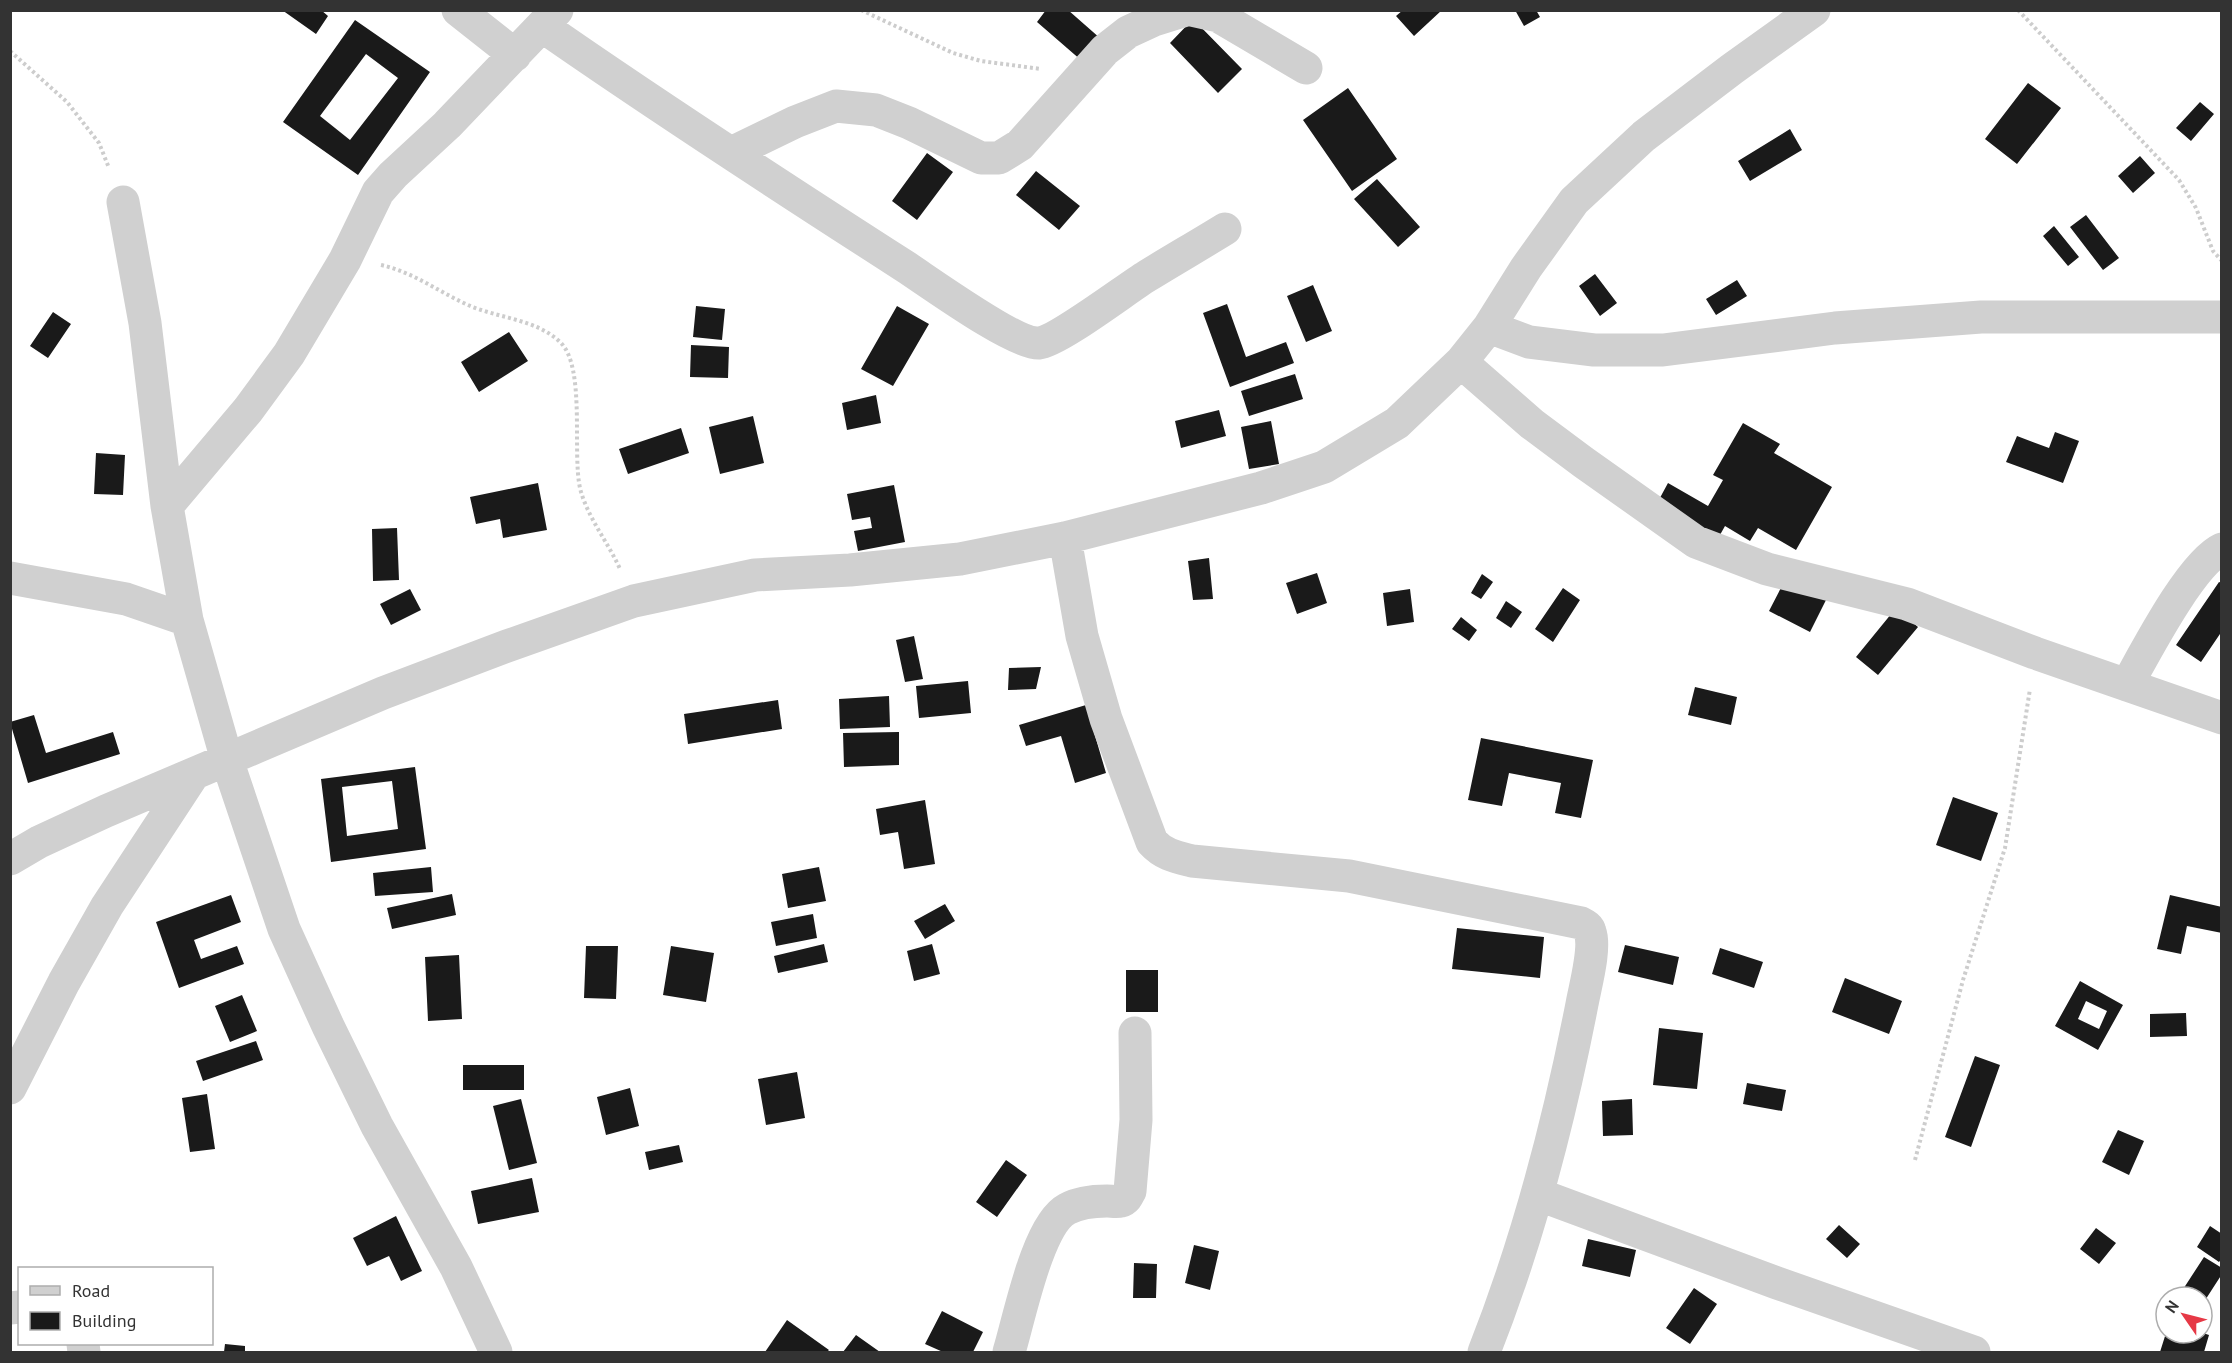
<svg xmlns="http://www.w3.org/2000/svg" width="2232" height="1363" viewBox="0 0 2232 1363" font-family="'PT Sans',sans-serif">
<style>
.building{fill:#1a1a1a;fill-rule:evenodd}
.lines{fill:none;stroke-linecap:round;stroke-linejoin:round}
.path{stroke:#cdcdcd;stroke-width:4;stroke-dasharray:3 3;stroke-linecap:butt}
.minor{stroke:#d0d0d0;stroke-width:33}
</style>
<rect width="100%" height="100%" fill="#fff"/>
<path class="building" d="M282,10H321L328,16L316,34Z
M1046,10H1068L1101,39L1082,61L1037,22Z
M1403,10H1442L1414,36L1396,16Z
M1515,10H1536L1540,17L1524,26Z
M1193,19L1242,69L1218,93L1170,43Z
M355,20L430,72L358,175L283,122ZM366,54L398,78L350,140L320,116Z
M2028,83L2061,108L2017,164L1985,139Z
M1348,88L1397,159L1352,191L1303,120Z
M2200,102L2214,114L2191,141L2176,128Z
M1790,129L1802,150L1750,181L1738,161Z
M927,153L953,172L917,220L892,201Z
M2140,156L2155,173L2133,193L2118,176Z
M1036,171L1080,206L1059,230L1016,195Z
M1377,179L1420,227L1398,247L1354,199Z
M2086,215L2119,258L2103,270L2070,227Z
M2054,226L2079,257L2068,266L2043,236Z
M1595,274L1617,303L1600,316L1579,286Z
M1737,280L1747,296L1716,315L1706,299Z
M1313,285L1332,331L1306,342L1287,296Z
M1227,304L1246,357L1286,342L1294,363L1230,387L1203,313Z
M696,306L725,309L722,340L693,337Z
M897,306L929,324L893,386L861,369Z
M53,312L71,324L48,358L30,346Z
M509,332L528,361L479,392L461,362Z
M691,345L729,347L728,378L690,377Z
M1295,374L1303,399L1249,416L1241,391Z
M876,395L881,423L847,430L842,403Z
M1219,410L1226,436L1181,448L1175,421Z
M753,416L764,463L720,474L709,427Z
M1271,421L1279,464L1249,469L1241,427Z
M1743,423L1780,444L1774,453L1832,487L1796,550L1758,528L1750,541L1725,526L1716,542L1655,507L1668,483L1708,506L1723,480L1713,475Z
M681,428L689,453L628,474L619,449Z
M2055,432L2079,441L2063,483L2006,462L2017,436L2049,448Z
M96,453L125,455L123,495L94,494Z
M538,483L547,530L503,538L500,519L476,524L470,497Z
M894,485L905,542L858,551L854,531L872,528L870,517L852,520L847,494Z
M397,528L399,580L373,581L372,529Z
M1209,558L1213,599L1193,600L1188,561Z
M1317,573L1327,603L1297,614L1286,583Z
M1482,574L1493,582L1481,599L1471,593Z
M1785,580L1826,600L1810,632L1769,611Z
M2219,582L2222,583V631L2201,662L2176,645Z
M1563,588L1580,600L1553,642L1535,629Z
M410,589L421,610L391,625L380,604Z
M1410,589L1414,622L1387,626L1383,593Z
M1506,601L1522,612L1511,628L1496,618Z
M1896,608L1918,627L1878,675L1856,657Z
M1461,617L1477,630L1469,641L1452,629Z
M914,636L923,679L905,682L896,640Z
M1041,667L1036,689L1008,690L1009,668Z
M968,681L971,713L919,718L916,686Z
M1695,687L1737,697L1731,725L1688,715Z
M889,696L890,727L840,729L839,699Z
M778,700L782,729L688,744L684,714Z
M1086,705L1106,773L1075,783L1061,736L1026,746L1019,725Z
M34,715L46,753L113,732L120,754L28,783L10,722Z
M899,732V765L844,767L843,733Z
M1481,738L1593,760L1581,818L1555,813L1561,783L1509,773L1502,806L1468,800Z
M415,767L426,849L331,862L321,779ZM392,781L398,829L347,836L342,787Z
M1953,797L1998,813L1981,861L1936,845Z
M925,800L935,864L904,869L898,832L880,835L876,809Z
M431,867L433,892L375,896L373,873Z
M819,867L826,901L788,908L782,874Z
M452,894L456,915L392,929L387,908Z
M231,895L241,922L194,940L201,959L237,946L244,964L179,988L156,922Z
M2170,895L2222,907V933L2187,926L2181,954L2157,949Z
M945,904L955,921L925,939L914,921Z
M813,914L817,938L776,946L771,922Z
M1457,928L1544,937L1540,978L1452,969Z
M824,944L828,962L778,973L774,956Z
M932,944L940,974L914,981L907,951Z
M1625,945L1679,957L1673,985L1618,972Z
M586,946H618L616,999L584,998Z
M671,946L714,953L706,1002L663,995Z
M1720,948L1763,962L1754,988L1712,974Z
M459,955L462,1019L428,1021L425,957Z
M1126,970H1158V1012H1126Z
M1845,978L1902,1001L1889,1034L1832,1012Z
M2080,981L2123,1005L2098,1050L2055,1026ZM2086,1001L2107,1011L2099,1029L2078,1019Z
M242,995L257,1031L230,1042L215,1006Z
M2186,1013L2187,1036L2150,1037V1014Z
M1659,1028L1703,1033L1697,1089L1653,1085Z
M256,1041L263,1060L203,1081L196,1061Z
M1975,1056L2000,1065L1971,1147L1945,1137Z
M463,1065H524V1090H463Z
M797,1072L805,1118L766,1125L758,1079Z
M1747,1083L1786,1090L1782,1111L1743,1104Z
M630,1088L639,1126L606,1135L597,1097Z
M207,1094L215,1149L190,1152L182,1098Z
M521,1099L537,1163L509,1170L493,1106Z
M1632,1099L1633,1135L1603,1136L1602,1101Z
M2118,1130L2144,1141L2129,1175L2102,1162Z
M679,1145L683,1162L649,1170L645,1152Z
M1006,1160L1027,1175L997,1217L976,1202Z
M532,1178L539,1212L478,1224L471,1191Z
M396,1216L422,1271L401,1281L389,1256L367,1266L353,1238Z
M1839,1225L1860,1244L1847,1258L1826,1239Z
M2210,1226L2222,1234V1258L2219,1262L2197,1247Z
M2096,1228L2116,1243L2099,1264L2080,1249Z
M1588,1239L1636,1250L1630,1277L1582,1266Z
M1194,1245L1219,1251L1210,1290L1185,1283Z
M2204,1257L2222,1268V1274L2202,1305V1297H2178Z
M1134,1263L1157,1264L1156,1298H1133Z
M1694,1288L1717,1304L1690,1344L1666,1328Z
M942,1311L983,1332L973,1352H943L925,1344Z
M787,1320L829,1350L827,1352H765Z
M2166,1333H2203L2209,1335L2204,1352H2160Z
M856,1335L880,1352H843Z
M225,1344L245,1346V1352H224Z"/>
<g class="lines">
<path class="path" d="M861,10L953,53L981,61L1041,69
M2018,10L2179,180L2196,208L2213,251L2222,261
M10,51L67,102L99,143L109,168
M381,265C413,272 439,292 468,305C497,318 536,319 560,342C586,366 572,452 580,488C587,517 608,542 620,569
M1915,1160L1963,980L2005,848L2030,689"/>
<path class="minor" d="M458,10L515,55
M1191,10L1218,16L1306,68
M542,26C661,109 783,188 906,267C929,282 1016,345 1039,343C1058,341 1126,289 1147,276C1173,260 1199,245 1225,229
M731,153L795,122L836,106L876,110L909,123L981,158H999L1020,145L1105,50L1128,32L1154,20L1186,10
M123,202L145,323L167,506L187,620L227,760L284,929L328,1026L377,1126L456,1267L496,1352
M1489,327L1529,342L1594,350H1663L1835,328L1981,317H2222
M1461,362L1532,424L1583,462L1696,542L1767,569L1907,604L2035,653L2222,718
M167,506L248,410L289,354L345,260L378,192L393,175L447,125L557,10
M1065,538L1082,636L1106,719L1152,842C1164,855 1176,857 1192,861L1349,876L1581,923C1585,925 1589,927 1590,932C1596,948 1585,987 1582,1004C1559,1122 1528,1241 1484,1352
M10,578L126,599L187,620
M2127,685C2145,653 2191,563 2222,549
M10,859L39,842L106,811L383,693L507,646L634,601L755,575L850,570L960,559L1065,538L1261,488L1324,467L1397,423L1461,362L1489,327L1526,268L1574,201L1644,136L1732,69L1814,10
M10,1088L64,982L107,906L193,775
M1537,1194L1777,1283L1974,1352
M10,1308L20,1307
M83,1344L84,1352
M1009,1352C1019,1320 1037,1225 1067,1209C1078,1203 1094,1201 1107,1201C1111,1201 1117,1202 1121,1201C1126,1200 1128,1195 1130,1191L1136,1120L1135,1033"/>
</g>
<rect width="2232" height="1363" fill="none" stroke="#333333" stroke-width="24"/>
<rect x="18" y="1267" width="195" height="78" fill="#ffffff" stroke="#adadad" stroke-width="1.5"/>
<rect x="30" y="1286" width="30" height="9" fill="#d0d0d0" stroke="#adadad" stroke-width="1.5"/>
<text x="72" y="1297" font-size="18" fill="#333333">Road</text>
<rect x="30" y="1312" width="30" height="18" fill="#1a1a1a" stroke="#adadad" stroke-width="1.5"/>
<text x="72" y="1327" font-size="18" fill="#333333">Building</text>
<g transform="translate(2184 1315) rotate(305)"><circle r="28" fill="#ffffff" stroke="#adadad" stroke-width="1.5"/>
<path d="M0-4.5L10 22L0 15L-10 22Z" fill="#e63946"/>
<text y="-9" font-size="16" font-weight="bold" text-anchor="middle" fill="#333333">N</text>
</g>
</svg>
